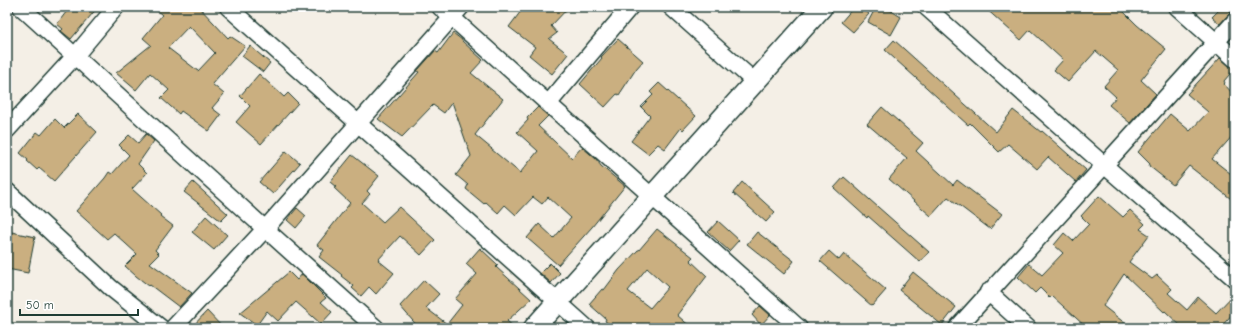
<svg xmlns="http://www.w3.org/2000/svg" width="1242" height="335" viewBox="0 0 1242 335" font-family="'Comic Neue',sans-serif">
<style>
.building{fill:#caaf80;stroke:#1f3d34;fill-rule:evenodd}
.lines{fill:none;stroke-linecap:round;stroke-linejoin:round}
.minor-casing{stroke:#1f3d34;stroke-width:19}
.tertiary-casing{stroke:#1f3d34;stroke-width:23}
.minor{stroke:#fff;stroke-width:16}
.tertiary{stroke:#fff;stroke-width:20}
</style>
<rect width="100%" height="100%" fill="#f4efe6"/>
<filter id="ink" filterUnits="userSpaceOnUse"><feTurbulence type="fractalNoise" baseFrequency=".025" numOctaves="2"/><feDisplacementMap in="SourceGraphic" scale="8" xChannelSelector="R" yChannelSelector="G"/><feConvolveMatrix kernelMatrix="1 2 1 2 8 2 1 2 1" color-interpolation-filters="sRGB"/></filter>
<g filter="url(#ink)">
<path class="building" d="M70,7H98L71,39L61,31L63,29L57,24Z
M153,7H199L228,38L230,36L245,46L212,84L224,94L212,108L221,115L209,131L181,111L179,114L161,98L169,90L150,73L136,90L116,73L151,45L143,38L162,15ZM189,26L215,53L198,71L168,48Z
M524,7H569L551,26L557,33L549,39L568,54L552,74L529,55L535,47L509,27Z
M854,7H861L869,14L853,32L841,22Z
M876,7H885L901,17L891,35L868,22Z
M984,7H1119L1137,25L1166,49L1141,80L1156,94L1130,123L1109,105L1116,97L1104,86L1118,70L1096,51L1068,82L1054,70L1063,60L1030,30L1021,40Z
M1222,7H1226L1231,12L1220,24L1212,17Z
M453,33L462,40V41L483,60L471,73L503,99L475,135L492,149H491L520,173L538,151L517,132L528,120L527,118L538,107L548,116L538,126L572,158L582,147L596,159L601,166L625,186L592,227L558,265L527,238L539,224L554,238L571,218L548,197L542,204L533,197L516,215L505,205L498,213L486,202L484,204L466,189L468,185L456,175L471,156L452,102L444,113L433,105L402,137L378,119L419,72L417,71L435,51L438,53Z
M618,39L643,61L636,69L619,95L617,94L605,107L580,84L602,58L601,57Z
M894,40L996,132L1013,110L1041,132L1042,131L1086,170L1076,182L1048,157L1037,169L1008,144L999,152L970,123L968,125L885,50Z
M250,46L270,63L263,72L242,56Z
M1220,58L1229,66L1235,68L1224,81L1225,83L1224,84L1235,96V133L1212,159L1235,177V202L1189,166L1173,185L1149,166L1150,164L1138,152L1170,114L1190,131L1208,112L1187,94Z
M259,74L284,97L288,93L298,103L261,144L236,122L250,106L240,96Z
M659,83L696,116L683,130L681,128L665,149L658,144L648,154L631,141L650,116L641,107L653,95L650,92Z
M882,107L923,143L916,151L953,185L957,180L1002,214L990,229L948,197L931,216L889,179L907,158L867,124Z
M78,114L97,132L54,181L39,168L37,170L27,161L28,160L20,153L37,132L41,135L55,119L64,128Z
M146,134L154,141L138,164L147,173L132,189L161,215L160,216L173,226L155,250L159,254L150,263L192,293L179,307L150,285L149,286L136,276L125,266L137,254L114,233L107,239L76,211L105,178L109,172L112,174L129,155L119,145L129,135L138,143Z
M286,151L300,163L273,194L259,182Z
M352,155L379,176L367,191L370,194L362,203L383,222L399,207L435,240L421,255L400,236L378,260L394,273L376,294L369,287L361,296L352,288L354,286L341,276L342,275L319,257L324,250L317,245L350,203L334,188L336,187L330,182Z
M844,177L929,252L920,262L868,216L867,218L834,188Z
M193,182L228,214L221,221L184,192Z
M742,182L775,212L766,222L733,193Z
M1099,196L1123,217L1130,210L1145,224L1140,229L1149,235L1129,262L1152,279L1157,275L1172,289L1168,293L1187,310L1198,297L1216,313L1235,293V311L1220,328H1183L1165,311L1164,312L1124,274L1103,306L1131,328H1087L1052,296L1050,298L1040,288L1035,293L1018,277L1029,264L1042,275L1063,253L1054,245L1064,233L1073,241L1089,224L1081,216Z
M297,208L306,216L296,228L287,220Z
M206,216L227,235L214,250L192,232Z
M718,221L739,240L729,251L708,232Z
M657,229L693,257L690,260L707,276L677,315L692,328H615L605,321L606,319L589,304L602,289L604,290L619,270L638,250H639ZM647,268L668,287L650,308L628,291Z
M7,231L35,237L28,273L7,269Z
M757,232L794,261L784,274L747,244Z
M480,248L498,265L496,267L531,299L507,321L515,328H419L400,306L424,280L439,294L426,308L447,324L462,305L455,299L477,274L466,264Z
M829,251L839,260L844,254L886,290L872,306L820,261Z
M550,263L560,273L551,283L540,273Z
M289,272L297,280L302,274L326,298L321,302L332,312L321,324L296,302L278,321L267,311L257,325L240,313Z
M913,272L956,307L942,325L899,290Z
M760,306L770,315L761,325L752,315Z
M207,311L223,328H191Z"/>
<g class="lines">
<defs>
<path id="minor" d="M21,7C139,114 256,222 376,328
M228,7L587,328
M440,7L799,328
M671,7L755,82
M926,7L1104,165L1235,279
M1177,7L1235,59
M548,104L630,7
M7,130L75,56L116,7
M7,191L111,288L161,328
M988,292L1028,328
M173,328L265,229L461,7
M957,328L1235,21"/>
<path id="tertiary" d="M534,328L822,7"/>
</defs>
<use href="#minor" class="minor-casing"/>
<use href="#tertiary" class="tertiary-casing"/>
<use href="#minor" class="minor"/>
<use href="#tertiary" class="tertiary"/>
</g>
</g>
<rect width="1242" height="335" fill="none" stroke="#fff" stroke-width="24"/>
<rect x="12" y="12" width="1218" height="311" fill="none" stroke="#1f3d34" stroke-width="1.5" filter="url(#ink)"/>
<path d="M20 309v6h118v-6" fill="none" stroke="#1f3d34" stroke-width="2"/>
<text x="26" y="309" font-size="12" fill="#1f3d34" stroke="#ffffff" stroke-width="3" paint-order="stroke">50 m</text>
</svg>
